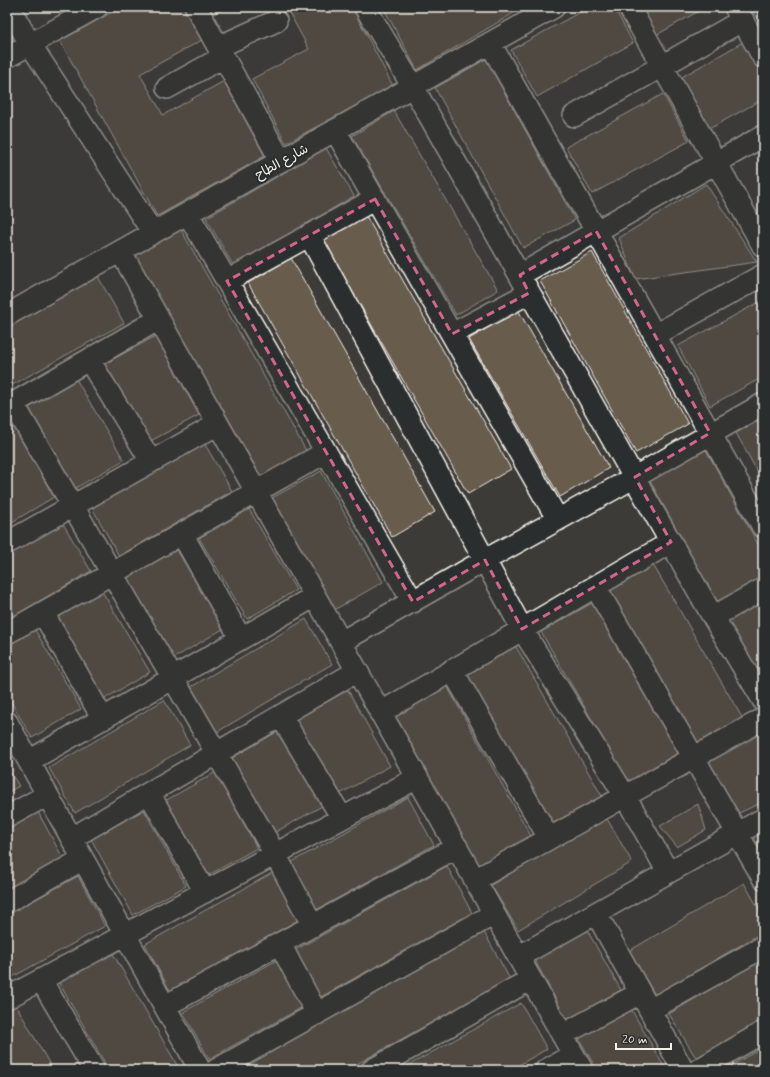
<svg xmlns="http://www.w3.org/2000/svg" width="770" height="1077" viewBox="0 0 770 1077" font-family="Mynerve,'Playpen Sans Arabic',sans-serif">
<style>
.building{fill:#675c4e;stroke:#f4f1e8}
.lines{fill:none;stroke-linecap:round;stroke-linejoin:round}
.minor-casing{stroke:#f4f1e8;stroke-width:24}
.minor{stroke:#2a2d2e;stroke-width:21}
.marked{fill:none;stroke:#d4648c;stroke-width:3;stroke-dasharray:8 5;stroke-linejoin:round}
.labels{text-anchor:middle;stroke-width:4;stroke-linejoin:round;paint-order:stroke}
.street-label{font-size:13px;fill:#f4f1e8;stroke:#2a2d2e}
</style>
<rect width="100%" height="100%" fill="#3c3b38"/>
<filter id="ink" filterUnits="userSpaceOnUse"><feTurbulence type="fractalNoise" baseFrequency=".025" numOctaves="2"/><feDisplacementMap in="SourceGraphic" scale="8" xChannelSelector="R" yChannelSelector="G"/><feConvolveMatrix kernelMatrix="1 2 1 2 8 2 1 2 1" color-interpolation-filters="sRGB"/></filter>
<g filter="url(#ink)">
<path class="building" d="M51,7H62L54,12Z
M121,7H184L202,40L140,74L163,115L224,81L265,156L157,216L60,41Z
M207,7H227L211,15Z
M286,7H352L393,86L286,143L252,79L309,49Z
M383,7H524L417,70Z
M589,7H614L633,43L537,97L511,50Z
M637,7H706L653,37Z
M750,7H763V28Z
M750,38L763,61V99L709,129L680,78Z
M486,59L575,220L523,248L435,88Z
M663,94L689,141L592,194L566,147Z
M394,111L498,290L456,315L352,136Z
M326,148L354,196L234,267L206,218Z
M706,184L757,262L635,279L619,238Z
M366,216L511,469L468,494L323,240Z
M179,226L308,454L263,480L133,252Z
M592,252L688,424L636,453L540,281Z
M291,258L435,512L392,537L248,283Z
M97,275L124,323L7,388V325Z
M763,300V377L710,406L678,346Z
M518,310L609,468L560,497L469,339Z
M156,336L199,415L147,443L104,364Z
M76,379L124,460L74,489L27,408Z
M7,415L54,497L7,525Z
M763,418V482L736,433Z
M203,441L232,491L119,556L91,506Z
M705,448L763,553V577L717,603L649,479Z
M321,471L383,582L334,610L272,498Z
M249,509L296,590L247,619L199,538Z
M62,522L91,571L7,620V553Z
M176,548L223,629L174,658L126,577Z
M652,563L743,719L697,746L606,590Z
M102,591L150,672L101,701L53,620Z
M763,601V681L728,621Z
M592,603L678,753L628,782L541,632Z
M306,619L332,664L217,732L191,687Z
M34,628L81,709L32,738L7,695V643Z
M515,645L602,796L551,825L462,676Z
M447,686L531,836L479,865L395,715Z
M348,690L390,766L338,795L296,719Z
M164,700L190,745L75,813L49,768Z
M763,727V802L739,813L708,763Z
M282,729L324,805L272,834L230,759Z
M7,767L19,786L7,793Z
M216,772L257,848L205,877L163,802Z
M408,797L434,845L170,991L145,944Z
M698,804L706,830L677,847L660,826Z
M144,810L186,886L133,915L91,839Z
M38,812L65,862L7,894V829Z
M606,817L632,862L518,930L491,885Z
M763,831V855L753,837Z
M447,866L472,913L209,1059L183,1012Z
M78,876L105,926L7,980V915Z
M744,883L763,916V932L655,995L629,951Z
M587,930L621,990L567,1020L534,959Z
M484,932L510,979L346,1070H235Z
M112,952L180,1070H109L59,983Z
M763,958V1019L696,1058L669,1014Z
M521,1003L547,1049L510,1070H400Z
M16,1005L53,1070H7V1010Z
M630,1007L666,1070H597L578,1037Z
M763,1047V1070H724Z"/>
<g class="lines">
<defs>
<path id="minor" d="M9,7L30,44L153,233
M196,7L281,161
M365,7L413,87L713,617L763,700
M629,7L763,246
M735,7L763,57
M490,43L763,527
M218,47L276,21
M7,57L97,7
M167,88L223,57
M574,116L743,20
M335,130L558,520
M188,214L413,602
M309,235L522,629L625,796L668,872
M121,252L582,1070
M520,275L763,136
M227,281L375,199
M7,315L554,7
M452,334L529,293
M655,335L763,275
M89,360L151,461
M13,403L275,854L313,926
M7,407L159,319
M182,534L241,639
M7,543L218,424
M595,586L763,878
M43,613L103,719
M713,617L763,589
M7,633L326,452
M341,642L485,560L635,477L763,404
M452,670L549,838
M380,713L671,542
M281,716L342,818
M7,722L200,1070
M29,761L315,596
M149,793L205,892
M7,817L47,795
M72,838L357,671
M475,880L763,719
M7,902L83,859
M596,913L683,1070
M280,944L317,1014
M518,957L763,819
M41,980L94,1070
M7,998L417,778
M165,1006L457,847
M650,1010L763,947
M562,1035L640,993
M216,1070L494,914
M372,1070L531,979
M546,1070L573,1055
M698,1070L763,1032"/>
</defs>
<use href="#minor" class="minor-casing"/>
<use href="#minor" class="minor"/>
</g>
</g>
<path d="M0 0H770V1077H0ZM375,199L452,334L529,293L520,275L596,231L710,433L635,477L671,542L522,629L485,560L413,602L227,281Z" fill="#3c3b38" fill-opacity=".55" fill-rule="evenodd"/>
<path class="marked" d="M375,199L452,334L529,293L520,275L596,231L710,433L635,477L671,542L522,629L485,560L413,602L227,281Z"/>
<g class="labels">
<g class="street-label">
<text transform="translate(281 161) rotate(-29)" y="5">شارع الطاح</text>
</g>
</g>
<rect width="770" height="1077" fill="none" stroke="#2a2d2e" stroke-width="24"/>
<rect x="12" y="12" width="746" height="1053" fill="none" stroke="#f4f1e8" stroke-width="1.5" filter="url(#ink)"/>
<path d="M616 1043v6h55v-6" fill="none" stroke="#f4f1e8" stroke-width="2"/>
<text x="622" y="1043" font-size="12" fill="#f4f1e8" stroke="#2a2d2e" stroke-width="3" paint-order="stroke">20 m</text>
</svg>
